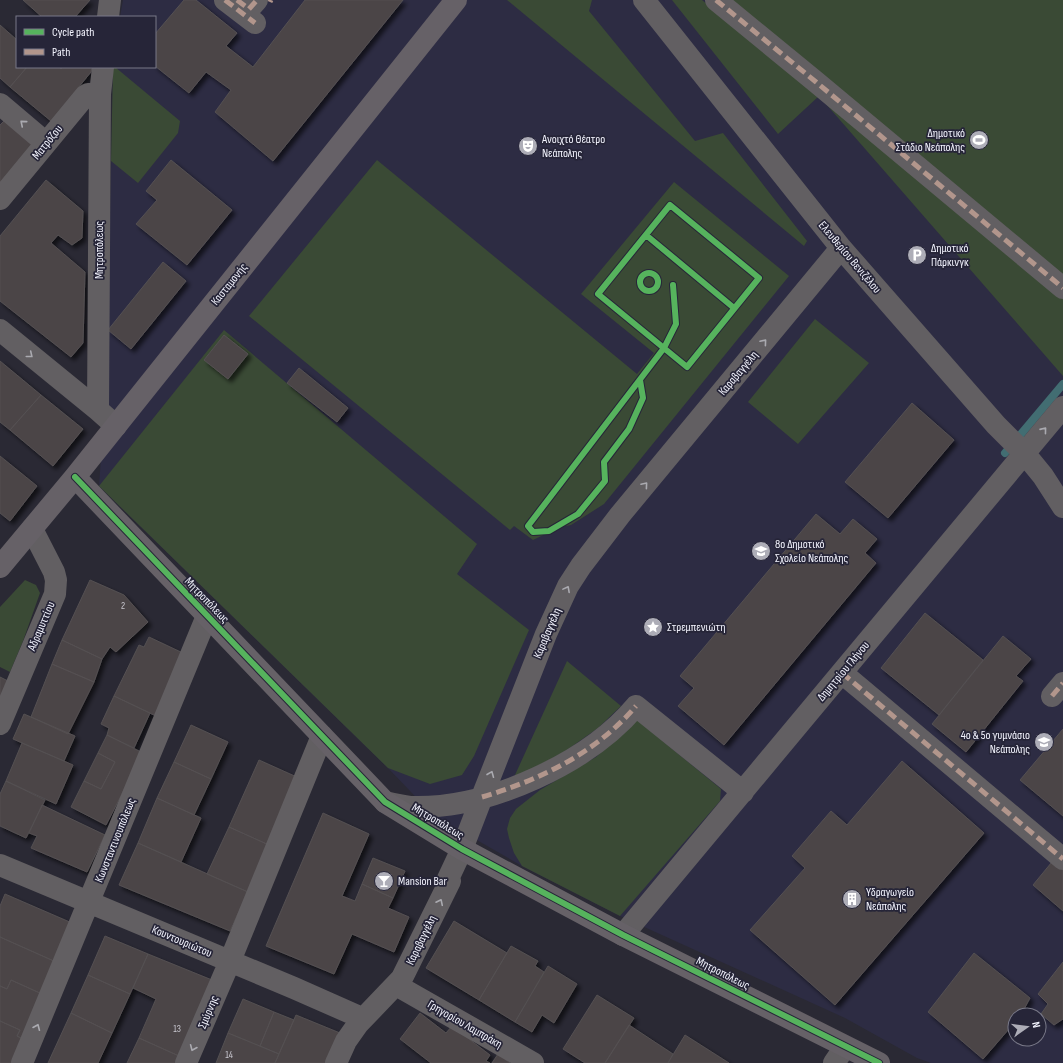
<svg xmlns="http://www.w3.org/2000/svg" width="1063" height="1063" viewBox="0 0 1063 1063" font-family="'Sofia Sans Condensed',sans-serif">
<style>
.built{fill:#2d2c43;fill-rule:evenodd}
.green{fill:#3a4a35}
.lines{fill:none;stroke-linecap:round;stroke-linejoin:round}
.stream{stroke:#426d72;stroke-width:8}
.building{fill:#4c4547;stroke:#545052;filter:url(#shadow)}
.street{stroke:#625f62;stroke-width:22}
.secondary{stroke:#666167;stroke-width:22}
.quiet{stroke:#b2968c;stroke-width:5;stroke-dasharray:10 5;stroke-linecap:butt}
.cycleway-casing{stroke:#262538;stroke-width:8}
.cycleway{stroke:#56b35d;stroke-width:6}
.oneway{stroke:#aaaab0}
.labels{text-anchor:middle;stroke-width:3.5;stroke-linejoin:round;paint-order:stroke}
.number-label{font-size:10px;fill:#c9c8d0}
.poi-label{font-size:12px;fill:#f3f4fe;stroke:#262538;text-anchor:start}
.street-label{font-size:12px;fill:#f3f4fe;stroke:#262538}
</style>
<defs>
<filter id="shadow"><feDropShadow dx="3.5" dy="3.5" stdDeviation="2" flood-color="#0009"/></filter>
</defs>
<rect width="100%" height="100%" fill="#2a2934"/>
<path class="built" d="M123,0H1063V1063H931L917,1058L845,1018L620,916L522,866L433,815L388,768L99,486L107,373L113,67H155V17H120ZM1015,1015H1039V1039H1015Z"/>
<path class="green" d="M507,0H592L589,11L695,141L723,133L807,241L804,246Z
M672,0H702L1063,291V376L819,96L778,134Z
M726,0H1063V281Z
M113,67H115L180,121L178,133L138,183L111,161Z
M377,160L637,374L654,353L581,294L674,182L789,276L604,504L571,525L560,527L533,540L514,526L510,530L249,316Z
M815,319L869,363L798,444L748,402Z
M224,330L477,544L457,574L529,630L474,756L462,775L430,784L388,768L99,486Z
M25,580L36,585L40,593L23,641L10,672L0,667V607Z
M567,661L621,706L598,728L564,752L515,778V775Z
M637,720L721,789L720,801L620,916L522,866L514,853L509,838L507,829L510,818L516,809L540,790L596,757Z"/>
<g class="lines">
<path class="stream" d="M1005,453L1063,384"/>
</g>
<path class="building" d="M23,0H90L75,17H42Z
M184,0H196L237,33L226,46L253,67L305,0H403L273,161L215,112L231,90L206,72L189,93L155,66V34Z
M0,25L17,40V67H27L10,87L0,78Z
M27,67H59L61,69L63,67H92L91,72L51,121L10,87Z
M5,120L33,143L0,183V125Z
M171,160L232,210L187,265L136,224L157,200L146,191Z
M46,180L83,211L82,238L72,245L58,235L51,243L85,272L83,343L71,357L0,301V236Z
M163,262L186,281L131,349L108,330Z
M224,335L248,354L228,379L204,360Z
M0,361L41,395L10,430L0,422Z
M299,368L348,408L337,422L287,383Z
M41,395L83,429L53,466L10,430Z
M912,403L954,440L888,518L845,482Z
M0,456L37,486L10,521L0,513Z
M816,514L840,534L853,519L877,539L865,553L876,563L724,745L678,706L694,688L680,676Z
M90,580L124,595L148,622L116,652L110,647L102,659L62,640Z
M925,613L983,660L939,715L881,668Z
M1003,636L1031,659L1016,676L1023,681L966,752L932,724Z
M149,637L185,654L156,716L114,696L139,645L144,647Z
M62,640L102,659L94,682L52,664Z
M52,664L94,682L68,734L31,717Z
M0,677L8,681L0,698Z
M114,696L150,713L134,748L107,735L109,728L101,724Z
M24,714L75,736L64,761L13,739Z
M191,725L228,742L211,779L174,762Z
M1063,729V816L1020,780Z
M107,735L143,753L106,825L71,807L84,781L101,789L115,762L98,753Z
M22,743L73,765L56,804L6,781Z
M98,753L115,762L101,789L84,781Z
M259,760L299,778L269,845L229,827Z
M902,761L984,833L835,1005L750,930L805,868L792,856L831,811L847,825Z
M174,762L211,779L194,815L157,798Z
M6,781L45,800L26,838L0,826V794Z
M157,798L201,818L181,862L138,843Z
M42,805L105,835L87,872L31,848L37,836L29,833Z
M323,813L369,834L342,896L355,901L362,884L393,898L388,908L409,917L394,952L352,934L334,974L266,946Z
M229,827L269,845L248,892L207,874Z
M138,843L248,892L230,931L119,885Z
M1056,857L1063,863V911L1033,885Z
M373,858L405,871L393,898L362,884Z
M5,894L72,923L56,962L0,937V906Z
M454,921L507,953L479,1000L426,968Z
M105,936L148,954L130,994L88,975Z
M0,937L56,962L42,994L11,980L7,989L0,986Z
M511,946L538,961L535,966L544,972L515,1022L479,1000Z
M974,953L1030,998L1021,1015H1015V1022L983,1059L928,1012Z
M148,954L212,980L179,1056L139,1038L156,999L133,988Z
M1063,962V1019L1054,1025L1041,1014L1048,1004L1038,994Z
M548,966L577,984L554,1023L542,1015L532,1032L515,1022Z
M88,975L130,994L112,1033L71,1013Z
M11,980L42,994L23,1039L17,1036L20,1030L0,1021V986L7,989Z
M597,995L634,1018L605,1063H585L563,1049Z
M243,999L274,1012L260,1046L228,1033Z
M274,1012L294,1020L279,1054L260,1046Z
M71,1013L112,1033L98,1063H48Z
M420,1013L446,1033L452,1026L490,1055L486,1061L490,1063H431L400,1039Z
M296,1015L340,1033L326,1063H275Z
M0,1021L20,1030L17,1036L23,1039L12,1063H0Z
M629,1025L673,1054L668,1063H605Z
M228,1033L279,1054L275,1063H216Z
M685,1035L729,1063H668Z
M139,1038L179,1056L176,1063H127Z
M498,1054L510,1063H492Z"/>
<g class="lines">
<path class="street" d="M225,0L255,23
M237,0L249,9L257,0
M644,0L841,248L996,425L1025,454L1043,476L1063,507
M716,0L816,82L1063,288
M108,17L110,0
M103,67L100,94L98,410L116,426
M0,104L46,143
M0,199L85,96L88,94H100
M0,330L98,410
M842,673L1063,859
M1052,696L1063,683
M0,724L55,594L56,580L54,572L32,529
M385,802C395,804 405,807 415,807C490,808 588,763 636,706L743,792
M0,865L294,988L362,1018
M623,935L1063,407
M396,985L533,1063
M22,1063L207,616
M186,1063L230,961L322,736
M336,1063L346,1041L358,1024L402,978L450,881H447L462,849L482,797L546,634L568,586L581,566L620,515L841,248
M834,1063L845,1047"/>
<path class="secondary" d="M75,477L385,802L462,849L623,935L879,1063
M0,567L75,477L456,0"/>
<path class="quiet" d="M225,0L255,23
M237,0L249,9L257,0
M716,0L816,82L1063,288
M270,2L271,0
M842,673L1063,859
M1052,696L1063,683
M482,797C540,780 596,753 636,706"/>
<defs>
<path id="cycleway" d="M670,205L759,278L687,367L598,294Z
M646,235L734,308
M640 282a9 9 0 1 1 18 0a9 9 0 1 1-18 0Z
M640,380L643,398L629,429L604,462L605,481L578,514L549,531L533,532L528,526L664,348L676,324L673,285
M75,477L385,802L462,849L623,935L879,1063"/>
</defs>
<use href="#cycleway" class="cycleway-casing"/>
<use href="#cycleway" class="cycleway"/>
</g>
<defs><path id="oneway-chevron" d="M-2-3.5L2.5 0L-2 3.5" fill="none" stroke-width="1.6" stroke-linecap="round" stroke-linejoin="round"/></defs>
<g class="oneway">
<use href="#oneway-chevron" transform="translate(23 123) rotate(-140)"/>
<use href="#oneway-chevron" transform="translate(764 342) rotate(-50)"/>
<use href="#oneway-chevron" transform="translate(30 355) rotate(39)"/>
<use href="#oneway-chevron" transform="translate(1044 430) rotate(-51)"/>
<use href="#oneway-chevron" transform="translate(645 485) rotate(-50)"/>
<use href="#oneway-chevron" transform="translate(567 589) rotate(-62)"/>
<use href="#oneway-chevron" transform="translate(491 774) rotate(-68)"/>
<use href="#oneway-chevron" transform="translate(440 902) rotate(-64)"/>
<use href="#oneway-chevron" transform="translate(37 1027) rotate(-67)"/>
<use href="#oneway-chevron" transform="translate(193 1048) rotate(113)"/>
</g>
<defs>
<symbol id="stadium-disc" viewBox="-11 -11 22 22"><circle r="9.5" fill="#adadb7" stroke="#262538"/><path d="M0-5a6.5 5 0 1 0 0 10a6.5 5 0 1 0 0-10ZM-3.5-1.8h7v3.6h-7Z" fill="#fff"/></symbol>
<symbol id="theatre-disc" viewBox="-11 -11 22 22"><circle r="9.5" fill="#adadb7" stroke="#262538"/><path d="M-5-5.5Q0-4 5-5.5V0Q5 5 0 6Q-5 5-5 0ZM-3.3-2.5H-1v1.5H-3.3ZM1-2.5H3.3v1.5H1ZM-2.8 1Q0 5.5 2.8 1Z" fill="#fff"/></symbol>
<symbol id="parking-disc" viewBox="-11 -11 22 22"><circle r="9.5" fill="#adadb7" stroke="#262538"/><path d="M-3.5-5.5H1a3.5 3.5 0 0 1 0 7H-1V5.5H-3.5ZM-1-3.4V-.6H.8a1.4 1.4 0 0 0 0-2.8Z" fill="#fff"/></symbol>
<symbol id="school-disc" viewBox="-11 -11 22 22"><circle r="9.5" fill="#adadb7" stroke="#262538"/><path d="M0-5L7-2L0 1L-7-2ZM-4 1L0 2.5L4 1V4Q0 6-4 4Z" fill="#fff"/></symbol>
<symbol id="sight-disc" viewBox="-11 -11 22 22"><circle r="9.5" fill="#adadb7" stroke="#262538"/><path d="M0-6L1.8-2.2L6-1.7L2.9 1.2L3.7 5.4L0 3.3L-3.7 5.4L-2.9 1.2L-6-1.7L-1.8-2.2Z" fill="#fff"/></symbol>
<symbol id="bar-disc" viewBox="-11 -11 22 22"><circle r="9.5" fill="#adadb7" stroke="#262538"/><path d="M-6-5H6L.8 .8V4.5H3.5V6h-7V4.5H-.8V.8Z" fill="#fff"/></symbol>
<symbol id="building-disc" viewBox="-11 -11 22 22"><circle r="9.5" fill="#adadb7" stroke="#262538"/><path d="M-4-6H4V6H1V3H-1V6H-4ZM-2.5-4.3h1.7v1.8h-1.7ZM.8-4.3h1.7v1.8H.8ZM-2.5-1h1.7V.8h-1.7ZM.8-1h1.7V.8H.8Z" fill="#fff"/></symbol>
</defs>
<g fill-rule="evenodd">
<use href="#stadium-disc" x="968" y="129" width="22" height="22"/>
<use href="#theatre-disc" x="517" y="135" width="22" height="22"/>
<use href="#parking-disc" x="906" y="244" width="22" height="22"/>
<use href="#school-disc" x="750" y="540" width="22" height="22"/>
<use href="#sight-disc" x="642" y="616" width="22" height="22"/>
<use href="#school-disc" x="1033" y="731" width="22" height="22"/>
<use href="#bar-disc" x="373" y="870" width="22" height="22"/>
<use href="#building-disc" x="841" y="888" width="22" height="22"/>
</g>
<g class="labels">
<g class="number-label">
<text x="123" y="609">2</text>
<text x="177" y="1032">13</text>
<text x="229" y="1058">14</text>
</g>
<g class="poi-label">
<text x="965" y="137" text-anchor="end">Δημοτικό<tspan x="965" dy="14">Στάδιο Νεάπολης</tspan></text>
<text x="542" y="143">Ανοιχτό Θέατρο<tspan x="542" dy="14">Νεάπολης</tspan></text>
<text x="931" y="252">Δημοτικό<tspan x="931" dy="14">Πάρκινγκ</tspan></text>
<text x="775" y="548">8ο Δημοτικό<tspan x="775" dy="14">Σχολείο Νεάπολης</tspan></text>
<text x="667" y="631">Στρεμπενιώτη</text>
<text x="1030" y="739" text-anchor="end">4ο &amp; 5ο γυμνάσιο<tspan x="1030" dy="14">Νεάπολης</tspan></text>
<text x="398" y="885">Mansion Bar</text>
<text x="866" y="896">Υδραγωγείο<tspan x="866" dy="14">Νεάπολης</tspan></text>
</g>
<g class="street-label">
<text transform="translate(47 142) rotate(-51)" y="4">Ματρόζου</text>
<text transform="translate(99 250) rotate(-90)" y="4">Μητροπόλεως</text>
<text transform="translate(850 257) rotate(50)" y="4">Ελευθερίου Βενιζέλου</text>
<text transform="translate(229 284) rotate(-51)" y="4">Κασταμονής</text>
<text transform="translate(738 373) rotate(-50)" y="4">Καραβαγγέλη</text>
<text transform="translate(207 600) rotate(46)" y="4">Μητροπόλεως</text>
<text transform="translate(41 626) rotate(-67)" y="4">Αδραμυττίου</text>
<text transform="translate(547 633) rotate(-67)" y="4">Καραβαγγέλη</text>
<text transform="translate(843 671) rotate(-50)" y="4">Δημητρίου Γλήνου</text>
<text transform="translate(438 821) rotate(31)" y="4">Μητροπόλεως</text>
<text transform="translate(115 840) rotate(-68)" y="4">Κωνσταντινουπόλεως</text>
<text transform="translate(421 940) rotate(-64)" y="4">Καραβαγγέλη</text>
<text transform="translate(182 941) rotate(23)" y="4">Κουντουριώτου</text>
<text transform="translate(723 973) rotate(27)" y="4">Μητροπόλεως</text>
<text transform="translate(208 1012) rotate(-67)" y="4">Σμύρνης</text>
<text transform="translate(465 1024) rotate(30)" y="4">Γρηγορίου Λαμπράκη</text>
</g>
</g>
<rect x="16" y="16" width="140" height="52" fill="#262538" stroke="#787887"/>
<rect x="24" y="29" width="20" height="6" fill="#56b35d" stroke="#787887"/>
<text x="52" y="36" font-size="12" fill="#f3f4fe">Cycle path</text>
<rect x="24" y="49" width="20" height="6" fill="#b2968c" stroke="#787887"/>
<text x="52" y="56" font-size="12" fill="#f3f4fe">Path</text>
<g transform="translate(1027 1027) rotate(76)"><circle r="19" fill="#262538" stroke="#787887"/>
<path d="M0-3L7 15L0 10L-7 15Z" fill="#adadb7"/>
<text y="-6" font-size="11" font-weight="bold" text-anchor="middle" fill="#f3f4fe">N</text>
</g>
</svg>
